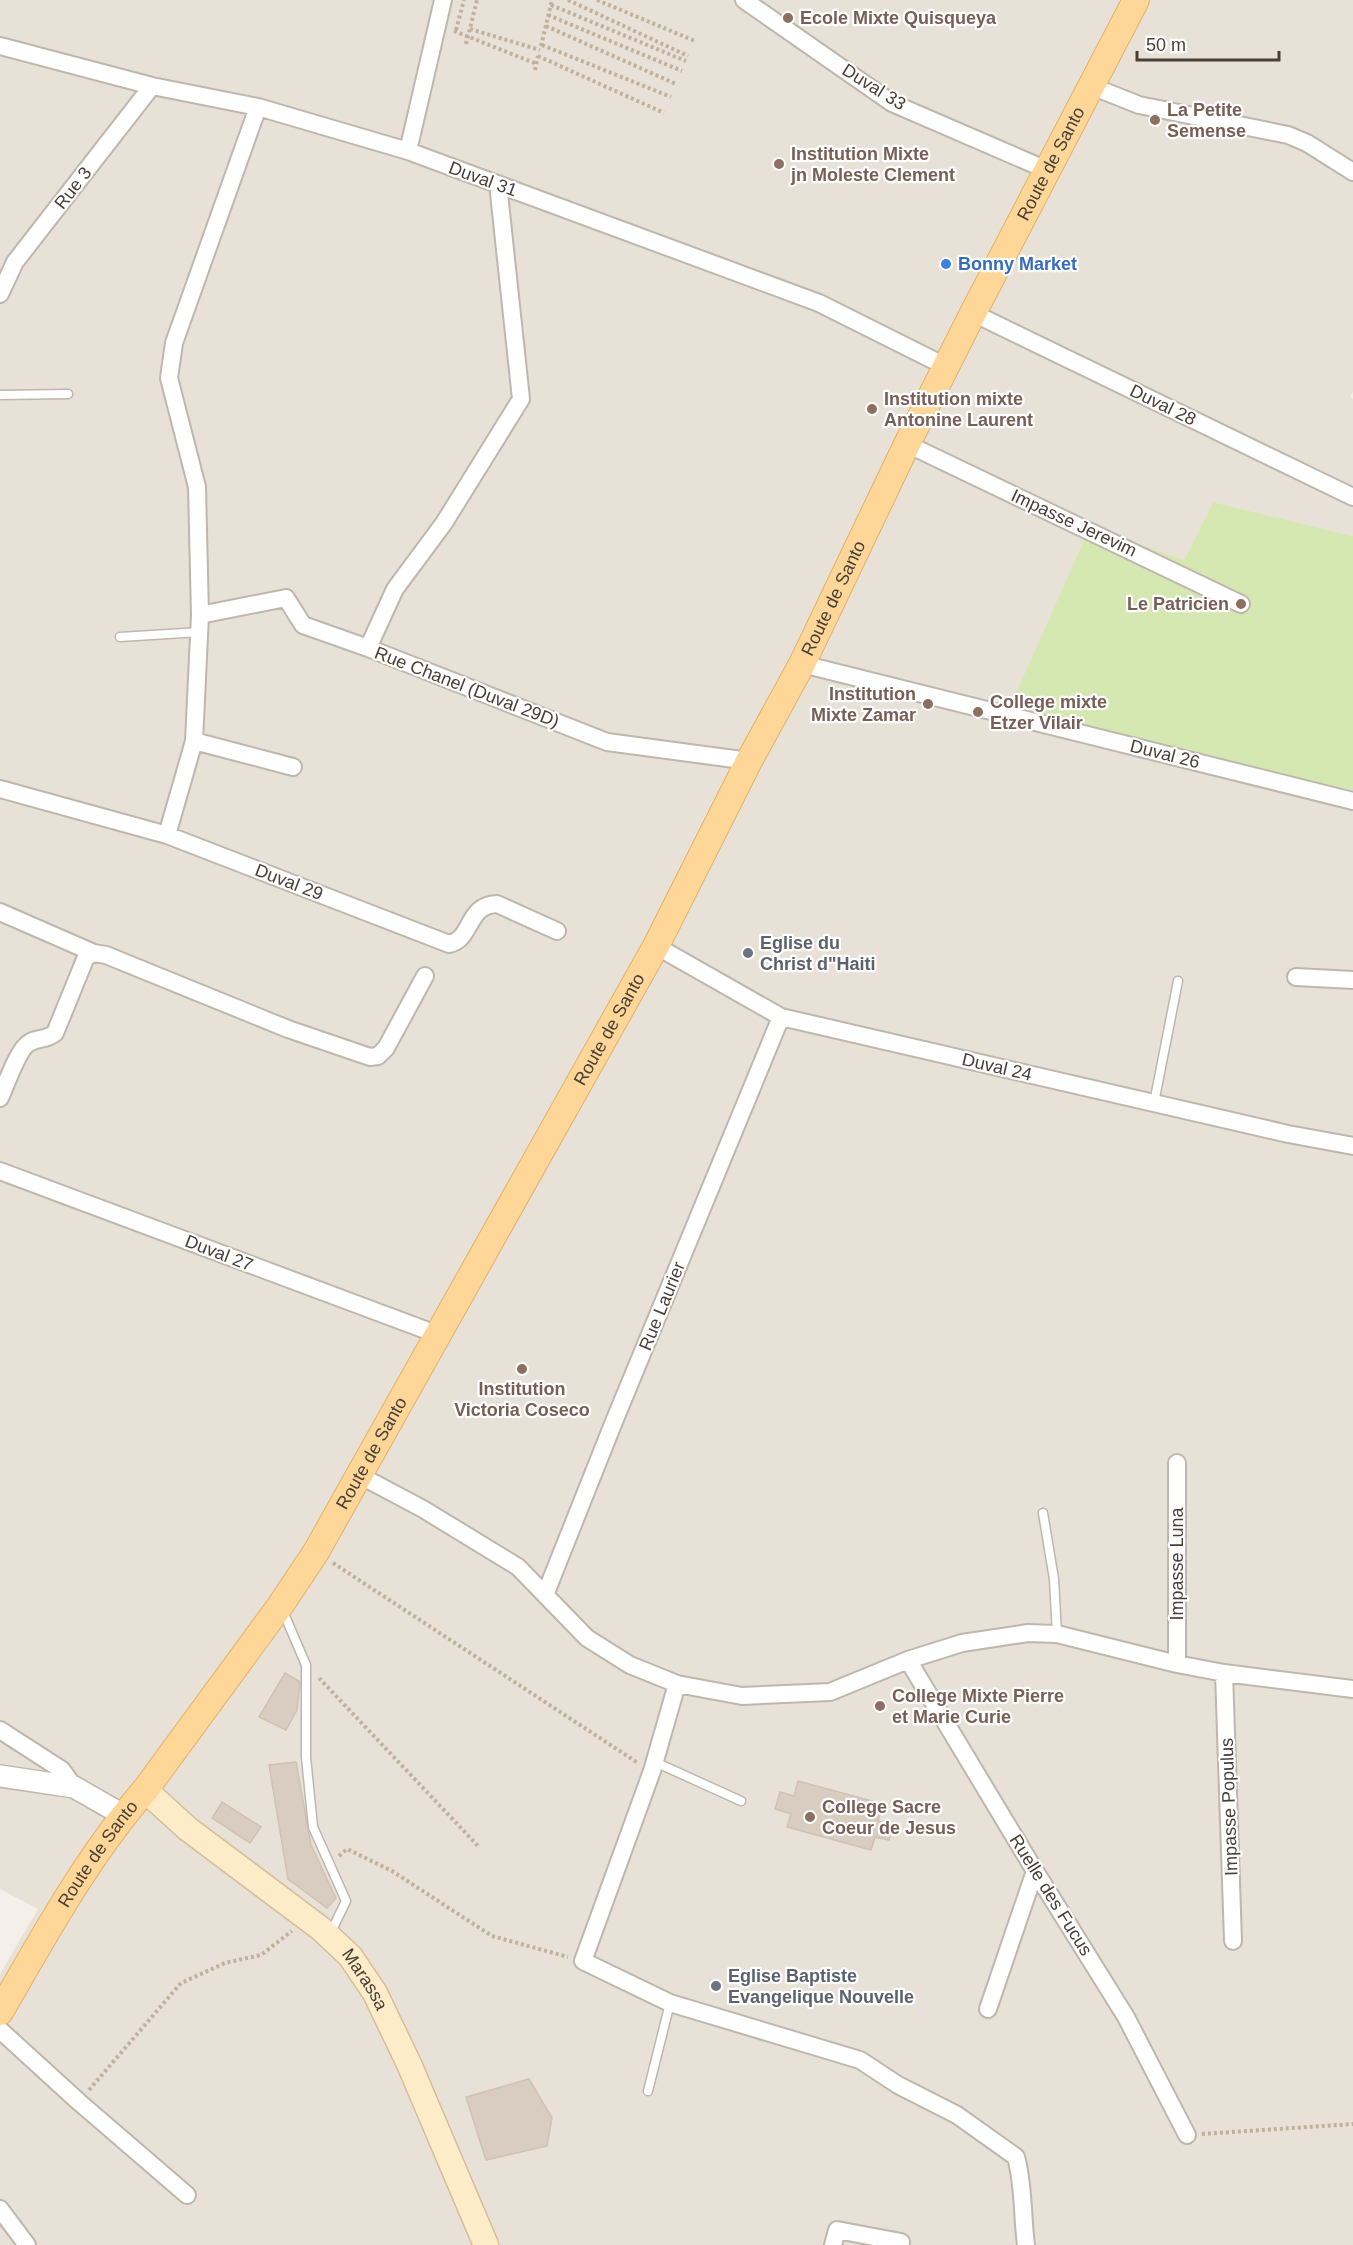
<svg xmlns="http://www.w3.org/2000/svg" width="1353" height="2245" viewBox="0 0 1353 2245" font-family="Helvetica,sans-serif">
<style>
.residential{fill:#e8e1d7}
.green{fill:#d5e8b2}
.building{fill:#d9cdc1;stroke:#d1c1b1;stroke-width:1.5}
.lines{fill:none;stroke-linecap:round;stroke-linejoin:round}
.service-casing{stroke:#c0b6ab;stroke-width:11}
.minor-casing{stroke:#c0b6ab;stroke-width:20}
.tertiary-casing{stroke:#c0b6ab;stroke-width:24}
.secondary-casing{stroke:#d4be99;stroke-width:27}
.primary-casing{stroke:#e3b267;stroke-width:28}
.path{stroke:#c1b19c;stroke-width:4;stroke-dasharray:3 3;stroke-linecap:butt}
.service{stroke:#fff;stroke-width:8}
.minor{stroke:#fff;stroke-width:16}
.tertiary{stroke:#fff;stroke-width:21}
.secondary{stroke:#feecc8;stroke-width:24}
.primary{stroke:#fdd698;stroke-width:26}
.education-dot{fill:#8d6e63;stroke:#fff;stroke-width:2}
.shop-dot{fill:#3f7fe0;stroke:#fff;stroke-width:2}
.worship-dot{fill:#6b7280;stroke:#fff;stroke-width:2}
.labels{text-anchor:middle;stroke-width:4.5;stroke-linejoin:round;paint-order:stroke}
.education-label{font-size:18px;font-weight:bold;fill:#785e54;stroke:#fff;text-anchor:start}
.street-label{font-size:18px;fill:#483f37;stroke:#fff}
.shop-label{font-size:18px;font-weight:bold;fill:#366cbe;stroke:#fff;text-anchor:start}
.worship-label{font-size:18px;font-weight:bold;fill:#5b616d;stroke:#fff;text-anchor:start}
</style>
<rect width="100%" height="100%" fill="#f4efe9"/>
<path class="residential" d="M0,0H1353V392L1350,397L1353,399V536L1213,502L1184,560L1006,718L1353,790V2245H0V1974L38,1909L0,1889Z"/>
<path class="green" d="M1213,502L1353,536V790L1005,718L1090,527L1184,560Z"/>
<path class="building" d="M285,1673L300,1682L297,1710L286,1730L259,1717Z
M296,1762L311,1845L336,1898L327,1908L288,1879L269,1765Z
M798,1781L883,1804L878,1821L893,1825L889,1840L875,1837L871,1850L787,1827L791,1814L775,1809L780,1792L794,1796Z
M222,1802L261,1827L250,1843L212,1818Z
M529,2079L552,2118L547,2146L486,2160L466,2097Z"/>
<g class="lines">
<defs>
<path id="service" d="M0,395L68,394
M120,637L200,632
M1154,1103L1178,981
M1043,1513L1054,1579L1057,1634
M282,1609L306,1665V1757L313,1827L346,1901L330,1934
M655,1762L741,1801
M648,2091L670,2003"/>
<path id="minor" d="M744,0L892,103L1047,170
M0,46L152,86L258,107L408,151L819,303L947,367
M1091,86L1139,105L1288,135L1307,143L1353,172
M408,151L443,0
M0,294L15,262L152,86
M973,313L1353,497
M907,444L1241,604
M200,615L286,598L303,625L368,648L607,742L749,761
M368,648L395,589L444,523L521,399L498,184
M802,664L1353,801
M194,741L293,767
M0,789L167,835L449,944C473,939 466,905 497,904L557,931
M167,835L194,741L200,615L197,487L169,378L174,343L258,107
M0,912L94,953
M656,946L781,1017L1288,1134L1353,1146
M1296,977L1353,980
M0,1098C6,1085 18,1049 29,1043C38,1037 45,1041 55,1033L86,957L94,953L106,955L288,1029L370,1057L378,1056L386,1048L425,976
M0,1171L439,1335
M1177,1463V1664
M359,1475L423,1509L518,1567L587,1638L630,1665L677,1684L742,1696L830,1692L908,1660L962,1643L1028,1633L1057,1634L1177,1664L1224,1673L1353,1689
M545,1595L613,1424L781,1017
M908,1660L1035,1871L1126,2017L1187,2135
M1224,1673L1233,1941
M677,1684L652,1771L583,1961L670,2003L860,2060L898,2085L957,2115L1016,2157C1024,2186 1022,2215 1026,2245
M0,1730L62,1770L74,1787
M988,2009L1035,1871
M0,2030L79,2102L187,2195
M0,2209L27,2245
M833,2245L837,2230L901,2242"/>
<path id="tertiary" d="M0,1776L74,1787L123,1815"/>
<g id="secondary">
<path id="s1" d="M145,1790L188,1829L320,1928L350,1956L375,1993L409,2064L486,2245"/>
</g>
<g id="primary">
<path id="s2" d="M0,2012C44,1936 87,1857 145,1790L280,1606L316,1552L656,946L749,761L802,664L907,444L973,313L1136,0"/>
</g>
</defs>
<use href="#service" class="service-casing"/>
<use href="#minor" class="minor-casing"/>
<use href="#tertiary" class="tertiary-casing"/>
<use href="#secondary" class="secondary-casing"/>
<use href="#primary" class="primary-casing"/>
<path class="path" d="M568,0L688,56
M597,0L695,41
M551,5L686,61
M548,15L682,71
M546,26L676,84
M470,29L540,50
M456,30L464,0
M454,31L537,64
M466,44L477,0
M542,45L671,97
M541,46L552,0
M538,56L664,113
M535,70L538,56
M333,1563L638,1763
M319,1678L479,1847
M339,1856L347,1849L392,1871L492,1936L568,1957
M89,2090L181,1983L225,1963L261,1955L292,1931
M1202,2134L1353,2124"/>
<use href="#service" class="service"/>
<use href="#minor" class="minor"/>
<use href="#tertiary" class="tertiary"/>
<use href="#secondary" class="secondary"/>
<use href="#primary" class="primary"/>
</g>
<g class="education-dot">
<circle cx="788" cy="18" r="6"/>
<circle cx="1155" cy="120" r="6"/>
<circle cx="779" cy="164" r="6"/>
<circle cx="872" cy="409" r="6"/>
<circle cx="1241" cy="604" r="6"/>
<circle cx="928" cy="704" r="6"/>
<circle cx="978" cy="712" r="6"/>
<circle cx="522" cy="1369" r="6"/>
<circle cx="880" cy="1706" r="6"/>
<circle cx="810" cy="1817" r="6"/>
</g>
<circle class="shop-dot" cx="946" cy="264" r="6"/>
<g class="worship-dot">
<circle cx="748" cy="953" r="6"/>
<circle cx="716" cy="1986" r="6"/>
</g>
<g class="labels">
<g class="education-label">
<text x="800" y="24">Ecole Mixte Quisqueya</text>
<text x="1167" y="116">La Petite<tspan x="1167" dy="21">Semense</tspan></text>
<text x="791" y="160">Institution Mixte<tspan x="791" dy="21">jn Moleste Clement</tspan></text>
<text x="884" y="405">Institution mixte<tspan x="884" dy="21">Antonine Laurent</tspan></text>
<text x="1229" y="610" text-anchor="end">Le Patricien</text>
<text x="916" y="700" text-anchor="end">Institution<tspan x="916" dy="21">Mixte Zamar</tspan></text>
<text x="990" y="708">College mixte<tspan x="990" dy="21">Etzer Vilair</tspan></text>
<text x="522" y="1395" text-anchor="middle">Institution<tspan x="522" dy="21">Victoria Coseco</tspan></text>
<text x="892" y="1702">College Mixte Pierre<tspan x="892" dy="21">et Marie Curie</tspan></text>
<text x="822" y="1813">College Sacre<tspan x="822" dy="21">Coeur de Jesus</tspan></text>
</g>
<g class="street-label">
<text transform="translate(874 87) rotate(32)" y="6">Duval 33</text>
<text dy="6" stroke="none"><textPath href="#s2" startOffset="2130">Route de Santo</textPath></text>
<text transform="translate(483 179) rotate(20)" y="6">Duval 31</text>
<text transform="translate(73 188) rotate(-52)" y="6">Rue 3</text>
<text transform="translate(1163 405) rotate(26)" y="6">Duval 28</text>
<text transform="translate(1074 523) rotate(25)" y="6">Impasse Jerevim</text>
<text dy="6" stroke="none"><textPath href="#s2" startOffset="1644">Route de Santo</textPath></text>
<text transform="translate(467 687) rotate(21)" y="6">Rue Chanel (Duval 29D)</text>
<text transform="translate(1165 754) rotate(14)" y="6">Duval 26</text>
<text transform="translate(289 882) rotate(21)" y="6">Duval 29</text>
<text dy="6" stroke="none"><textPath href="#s2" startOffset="1158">Route de Santo</textPath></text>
<text transform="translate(997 1067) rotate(13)" y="6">Duval 24</text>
<text transform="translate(219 1253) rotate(21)" y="6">Duval 27</text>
<text transform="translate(662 1306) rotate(-68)" y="6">Rue Laurier</text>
<text dy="6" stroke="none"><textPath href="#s2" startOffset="672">Route de Santo</textPath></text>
<text transform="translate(1177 1564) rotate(-90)" y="6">Impasse Luna</text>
<text transform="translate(1229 1807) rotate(-92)" y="6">Impasse Populus</text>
<text dy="6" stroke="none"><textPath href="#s2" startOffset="186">Route de Santo</textPath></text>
<text transform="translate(1051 1895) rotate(58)" y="6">Ruelle des Fucus</text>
<text dy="6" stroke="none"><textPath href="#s1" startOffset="292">Marassa</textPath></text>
</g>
<g class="shop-label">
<text x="958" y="270">Bonny Market</text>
</g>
<g class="worship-label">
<text x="760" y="949">Eglise du<tspan x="760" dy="21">Christ d"Haiti</tspan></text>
<text x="728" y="1982">Eglise Baptiste<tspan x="728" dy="21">Evangelique Nouvelle</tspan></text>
</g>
</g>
<path d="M1137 51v9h142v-9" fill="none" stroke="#483f37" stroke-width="3"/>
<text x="1146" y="51" font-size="18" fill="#483f37" stroke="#ffffff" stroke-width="4.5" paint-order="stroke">50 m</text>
</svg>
